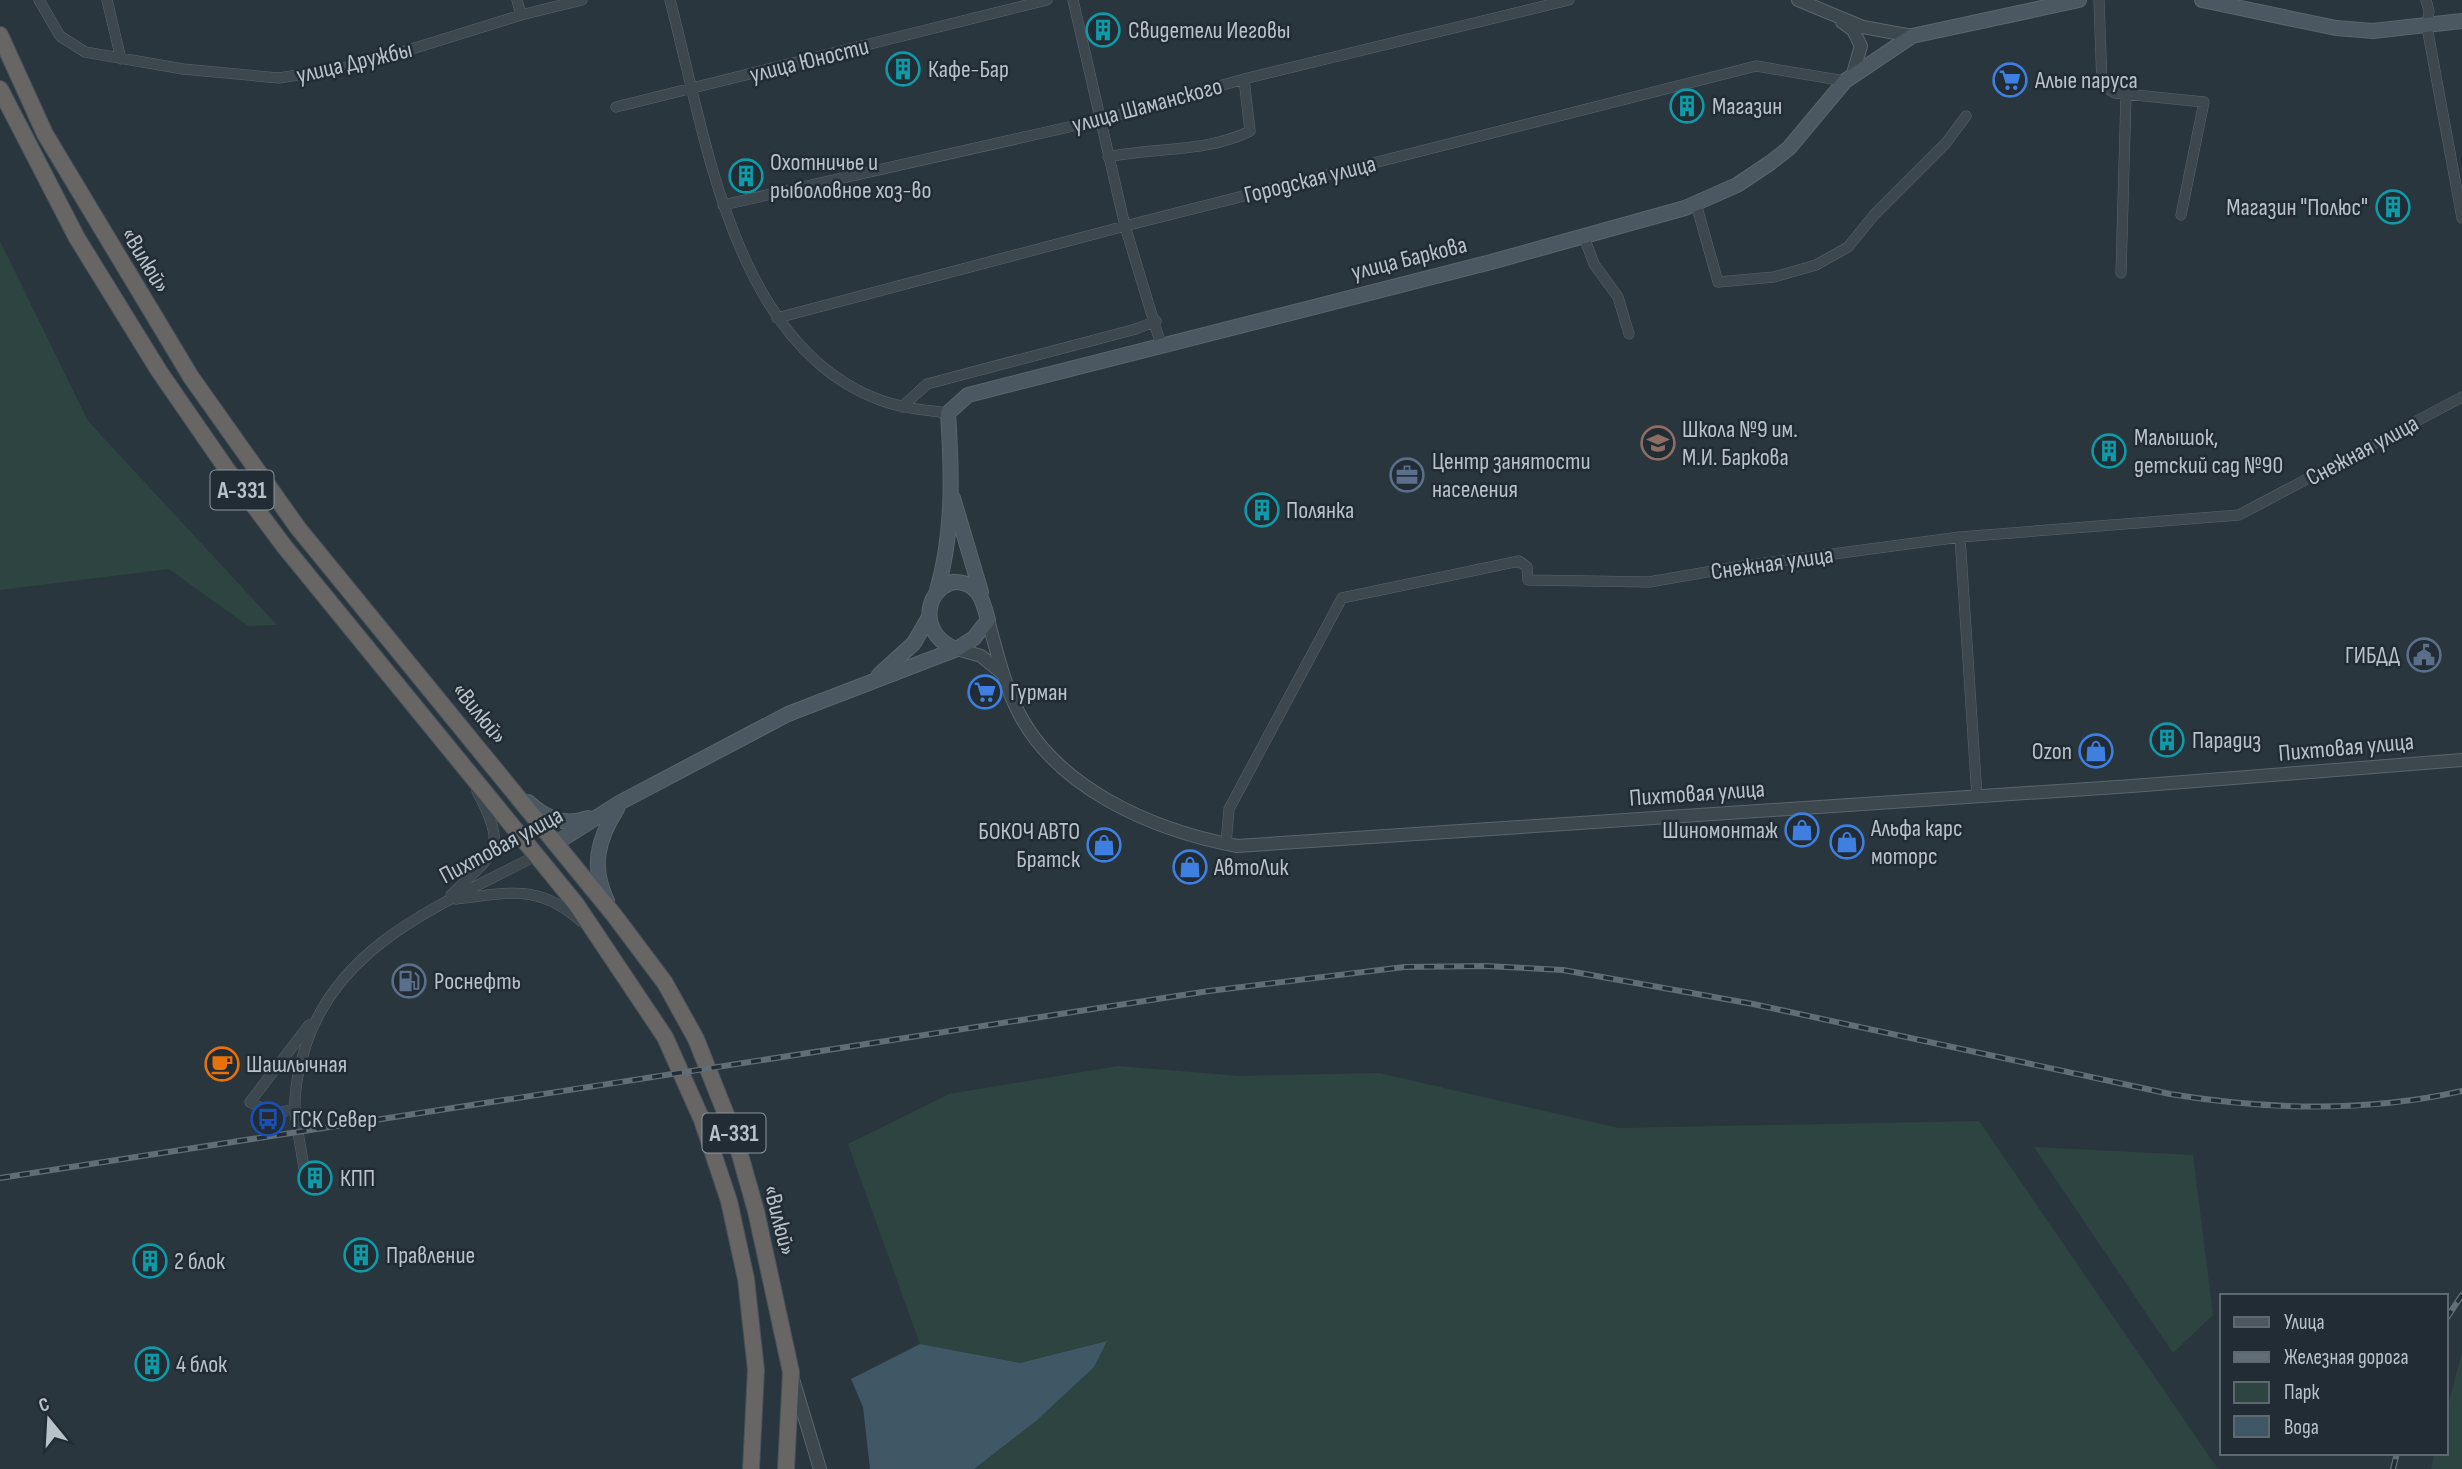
<svg xmlns="http://www.w3.org/2000/svg" width="2462" height="1469" viewBox="0 0 2462 1469" font-family="'Sofia Sans Condensed',sans-serif">
<style>
.green{fill:#2e4441}
.water{fill:#405765}
.lines{fill:none;stroke-linecap:round;stroke-linejoin:round}
.minor-casing{stroke:#5a656c;stroke-width:11}
.tertiary-casing{stroke:#5a656c;stroke-width:14}
.secondary-casing{stroke:#5a656c;stroke-width:16}
.trunk-casing{stroke:#475259;stroke-width:18}
.minor{stroke:#3c474e;stroke-width:10}
.tertiary{stroke:#3c474e;stroke-width:12}
.secondary{stroke:#4b5761;stroke-width:14}
.trunk{stroke:#676664;stroke-width:16}
.rail-casing{stroke:#616e77;stroke-width:6}
.rail{stroke:#212c34;stroke-width:3.5;stroke-dasharray:10;stroke-linecap:butt}
.labels{text-anchor:middle;stroke-width:5;stroke-linejoin:round;paint-order:stroke}
.shield{fill:#212c34;stroke:#8b959c;stroke-width:2}
.shield-label{font-size:23px;font-weight:bold;fill:#b9c2c9}
.poi-label{font-size:24px;fill:#b9c2c9;stroke:#212c34;text-anchor:start}
.street-label{font-size:24px;fill:#b9c2c9;stroke:#212c34}
</style>
<rect width="100%" height="100%" fill="#29363e"/>
<path class="green" d="M0,241L88,421L277,625L248,626L169,569L0,590Z
M1118,1066L1240,1076L1379,1073L1619,1128L1979,1121L2218,1469H974L1036,1421L1106,1341L1020,1363L920,1344L848,1144L949,1094Z
M2034,1147L2193,1155L2213,1315L2173,1353Z
M2462,1353V1469H2431L2435,1453H2446V1412Z"/>
<path class="water" d="M1107,1341L1094,1367L1036,1421L974,1469H870L863,1407L851,1379L920,1344L1020,1363Z"/>
<g class="lines">
<defs>
<path id="minor" d="M39,0L60,36L85,52L183,69L279,78L360,65L521,15L582,0
M107,0L121,59
M517,0L521,15
M670,0C705,132 732,346 880,400C902,408 925,410 948,413
M1073,0L1125,226L1161,345
M2099,0L2102,85L2115,93L2204,102L2181,215
M2426,0L2429,11L2427,27L2462,218
M616,107L1047,0
M1108,157C1156,147 1206,153 1250,131L1244,79
M1696,204L1718,282L1774,277L1816,265L1848,247L1874,215L1946,143L1966,116
M723,205L1100,120L1244,79L1569,0
M1584,237L1594,264L1618,297L1629,334
M2121,273L2126,95
M777,318L1125,226L1756,66L1845,81
M902,407L927,384L1136,329L1156,321
M1960,537L1977,797
M1226,844L1229,809L1342,598L1519,561L1527,567L1528,580L1649,582L1736,567L1960,537L2239,515L2462,397
M451,895C496,851 508,851 477,791
M456,899C509,893 539,883 582,922
M295,1109L273,1114L250,1102L309,1025
M304,1168C301,1149 297,1129 295,1110C294,1087 300,1063 307,1042C343,939 449,902 537,855"/>
<path id="tertiary" d="M1798,0L1863,27L1912,36
M1842,22L1853,30L1861,46L1852,77
M988,620C996,648 1002,677 1014,703C1051,787 1152,830 1237,846L2132,786L2462,760
M957,649L981,656L1002,673
M793,1379L820,1469"/>
<path id="secondary" d="M2202,0L2336,28L2373,31L2462,21
M953,498L981,592
M953,582C978,581 983,600 988,620L974,638L957,649C921,638 921,592 953,582Z
M936,594C954,535 952,473 948,413L968,395L1491,262L1685,208L1737,185L1770,163L1789,148L1845,81L1912,36L2079,0
M879,675L914,643L929,617
M528,802C546,818 564,827 588,818
M556,843L621,802L788,714L957,649
M607,901C591,868 597,840 617,809"/>
<path id="trunk" d="M0,35L45,134L191,377L298,528L614,915L665,983L696,1039L735,1137L756,1211L791,1372L786,1469
M0,89L77,238L159,371L228,471L284,546L576,904L665,1037L702,1120L729,1201L746,1279L756,1370L751,1469"/>
</defs>
<use href="#minor" class="minor-casing"/>
<use href="#tertiary" class="tertiary-casing"/>
<use href="#secondary" class="secondary-casing"/>
<use href="#trunk" class="trunk-casing"/>
<use href="#minor" class="minor"/>
<use href="#tertiary" class="tertiary"/>
<use href="#secondary" class="secondary"/>
<use href="#trunk" class="trunk"/>
<defs>
<path id="rail" d="M0,1178L1209,991L1404,967L1485,966L1563,970L1753,1004L2170,1094C2268,1110 2365,1113 2462,1091
M2446,1319L2462,1295
M2393,1469L2397,1453"/>
</defs>
<use href="#rail" class="rail-casing"/>
<use href="#rail" class="rail"/>
</g>
<defs>
<symbol id="building-ring" viewBox="-11 -11 22 22"><circle r="9.5" fill="#212c34" stroke="#0f9aa8" stroke-width="1.5"/><path d="M-4-6H4V6H1V3H-1V6H-4ZM-2.5-4.3h1.7v1.8h-1.7ZM.8-4.3h1.7v1.8H.8ZM-2.5-1h1.7V.8h-1.7ZM.8-1h1.7V.8H.8Z" fill="#0f9aa8"/></symbol>
<symbol id="supermarket-ring" viewBox="-11 -11 22 22"><circle r="9.5" fill="#212c34" stroke="#3f7fe0" stroke-width="1.5"/><path d="M-6-5.5h2.5l.6 2H6L4.5 2H-2.5L-4.4-4H-6ZM-1.5 3.2a1.3 1.3 0 1 0 .1 0ZM3 3.2a1.3 1.3 0 1 0 .1 0Z" fill="#3f7fe0"/></symbol>
<symbol id="school-ring" viewBox="-11 -11 22 22"><circle r="9.5" fill="#212c34" stroke="#8d6e63" stroke-width="1.5"/><path d="M0-5L7-2L0 1L-7-2ZM-4 1L0 2.5L4 1V4Q0 6-4 4Z" fill="#8d6e63"/></symbol>
<symbol id="office-ring" viewBox="-11 -11 22 22"><circle r="9.5" fill="#212c34" stroke="#5c6f8a" stroke-width="1.5"/><path d="M-6-3h4V-5.5h4V-3h4V5H-6ZM-1-4.5V-3h2v-1.5ZM-6 0V1H6V0Z" fill="#5c6f8a"/></symbol>
<symbol id="civic-ring" viewBox="-11 -11 22 22"><circle r="9.5" fill="#212c34" stroke="#5c6f8a" stroke-width="1.5"/><path d="M-.6-6.5H3V-4.5H.6V-3L4-1V1h2V6H-6V1h2V-1L-.6-3ZM-1.2 2.5V6h2.4V2.5Z" fill="#5c6f8a"/></symbol>
<symbol id="shop-ring" viewBox="-11 -11 22 22"><circle r="9.5" fill="#212c34" stroke="#3f7fe0" stroke-width="1.5"/><path d="M-5-2.5h2.3a2.7 3.5 0 0 1 5.4 0H5L5.5 6h-11ZM-1.5-2.5h3a1.5 2.3 0 0 0-3 0Z" fill="#3f7fe0"/></symbol>
<symbol id="fuel-ring" viewBox="-11 -11 22 22"><circle r="9.5" fill="#212c34" stroke="#5c6f8a" stroke-width="1.5"/><path d="M-5.5-6h7V0h2V4h1.3V-2.5L3-4.5l.8-.8L6-3V5H2.5V1h-1V6h-7ZM-4.2-4.7v3.2H.2V-4.7Z" fill="#5c6f8a"/></symbol>
<symbol id="cafe-ring" viewBox="-11 -11 22 22"><circle r="9.5" fill="#212c34" stroke="#e8710a" stroke-width="1.5"/><path d="M-5.5-4.5H6V0H3Q3 3.5 0 3.5H-2.5Q-5.5 3.5-5.5 0ZM3-3.2v2h1.7v-2ZM-6 4.5H4V6H-6Z" fill="#e8710a"/></symbol>
<symbol id="bus-ring" viewBox="-11 -11 22 22"><circle r="9.5" fill="#212c34" stroke="#1a4fb4" stroke-width="1.5"/><path d="M-5-6H5V4H4V6H2V4H-2V6H-4V4H-5ZM-3.5-4V0h7V-4ZM-3.5 1.2v1.5H-2V1.2ZM2 1.2v1.5H3.5V1.2Z" fill="#1a4fb4"/></symbol>
</defs>
<g fill-rule="evenodd">
<use href="#building-ring" x="1084" y="11" width="38" height="38"/>
<use href="#building-ring" x="884" y="50" width="38" height="38"/>
<use href="#supermarket-ring" x="1991" y="61" width="38" height="38"/>
<use href="#building-ring" x="1668" y="87" width="38" height="38"/>
<use href="#building-ring" x="727" y="157" width="38" height="38"/>
<use href="#building-ring" x="2374" y="188" width="38" height="38"/>
<use href="#school-ring" x="1639" y="424" width="38" height="38"/>
<use href="#building-ring" x="2090" y="432" width="38" height="38"/>
<use href="#office-ring" x="1388" y="456" width="38" height="38"/>
<use href="#building-ring" x="1243" y="491" width="38" height="38"/>
<use href="#civic-ring" x="2405" y="636" width="38" height="38"/>
<use href="#supermarket-ring" x="966" y="673" width="38" height="38"/>
<use href="#building-ring" x="2148" y="721" width="38" height="38"/>
<use href="#shop-ring" x="2077" y="732" width="38" height="38"/>
<use href="#shop-ring" x="1783" y="811" width="38" height="38"/>
<use href="#shop-ring" x="1828" y="823" width="38" height="38"/>
<use href="#shop-ring" x="1085" y="826" width="38" height="38"/>
<use href="#shop-ring" x="1171" y="848" width="38" height="38"/>
<use href="#fuel-ring" x="390" y="962" width="38" height="38"/>
<use href="#cafe-ring" x="203" y="1045" width="38" height="38"/>
<use href="#bus-ring" x="249" y="1100" width="38" height="38"/>
<use href="#building-ring" x="296" y="1159" width="38" height="38"/>
<use href="#building-ring" x="342" y="1236" width="38" height="38"/>
<use href="#building-ring" x="131" y="1242" width="38" height="38"/>
<use href="#building-ring" x="133" y="1345" width="38" height="38"/>
</g>
<g class="labels">
<g class="shield">
<rect x="210.5" y="470.5" width="63" height="39" rx="5"/>
<rect x="702.5" y="1113.5" width="63" height="39" rx="5"/>
</g>
<g class="shield-label">
<text x="242" y="498">А-331</text>
<text x="734" y="1141">А-331</text>
</g>
<g class="poi-label">
<text x="1128" y="38">Свидетели Иеговы</text>
<text x="928" y="77">Кафе-Бар</text>
<text x="2035" y="88">Алые паруса</text>
<text x="1712" y="114">Магазин</text>
<text x="770" y="170">Охотничье и<tspan x="770" dy="28">рыболовное хоз-во</tspan></text>
<text x="2368" y="215" text-anchor="end">Магазин "Полюс"</text>
<text x="1682" y="437">Школа №9 им.<tspan x="1682" dy="28">М.И. Баркова</tspan></text>
<text x="2134" y="445">Малышок,<tspan x="2134" dy="28">детский сад №90</tspan></text>
<text x="1432" y="469">Центр занятости<tspan x="1432" dy="28">населения</tspan></text>
<text x="1286" y="518">Полянка</text>
<text x="2400" y="663" text-anchor="end">ГИБДД</text>
<text x="1010" y="700">Гурман</text>
<text x="2192" y="748">Парадиз</text>
<text x="2072" y="759" text-anchor="end">Ozon</text>
<text x="1871" y="836">Альфа карс<tspan x="1871" dy="28">моторс</tspan></text>
<text x="1778" y="838" text-anchor="end">Шиномонтаж</text>
<text x="1080" y="839" text-anchor="end">БОКОЧ АВТО<tspan x="1080" dy="28">Братск</tspan></text>
<text x="1214" y="875">АвтоЛик</text>
<text x="434" y="989">Роснефть</text>
<text x="246" y="1072">Шашлычная</text>
<text x="292" y="1127">ГСК Север</text>
<text x="340" y="1186">КПП</text>
<text x="386" y="1263">Правление</text>
<text x="174" y="1269">2 блок</text>
<text x="176" y="1372">4 блок</text>
</g>
<g class="street-label">
<text transform="translate(809 60) rotate(-14)" y="8">улица Юности</text>
<text transform="translate(354 62) rotate(-13)" y="8">улица Дружбы</text>
<text transform="translate(1147 105) rotate(-15)" y="8">улица Шаманского</text>
<text transform="translate(1310 179) rotate(-14)" y="8">Городская улица</text>
<text transform="translate(1409 258) rotate(-14)" y="8">улица Баркова</text>
<text transform="translate(146 260) rotate(59)" y="8">«Вилюй»</text>
<text transform="translate(2362 450) rotate(-28)" y="8">Снежная улица</text>
<text transform="translate(1772 563) rotate(-8)" y="8">Снежная улица</text>
<text transform="translate(480 713) rotate(51)" y="8">«Вилюй»</text>
<text transform="translate(2346 747) rotate(-5)" y="8">Пихтовая улица</text>
<text transform="translate(1697 793) rotate(-4)" y="8">Пихтовая улица</text>
<text transform="translate(501 845) rotate(-28)" y="8">Пихтовая улица</text>
<text transform="translate(780 1220) rotate(76)" y="8">«Вилюй»</text>
</g>
</g>
<rect x="2220" y="1294" width="228" height="161" fill="#212c34" stroke="#5e6870" stroke-width="2"/>
<rect x="2234" y="1317" width="35" height="10" fill="#4b5761" stroke="#5e6870" stroke-width="2"/>
<text x="2284" y="1329" font-size="21" fill="#b9c2c9">Улица</text>
<rect x="2234" y="1352" width="35" height="10" fill="#616e77" stroke="#5e6870" stroke-width="2"/>
<text x="2284" y="1364" font-size="21" fill="#b9c2c9">Железная дорога</text>
<rect x="2234" y="1382" width="35" height="21" fill="#2e4441" stroke="#5e6870" stroke-width="2"/>
<text x="2284" y="1399" font-size="21" fill="#b9c2c9">Парк</text>
<rect x="2234" y="1416" width="35" height="21" fill="#405765" stroke="#5e6870" stroke-width="2"/>
<text x="2284" y="1434" font-size="21" fill="#b9c2c9">Вода</text>
<g transform="translate(49 1420) rotate(342)" stroke="#212c34" stroke-width="5" paint-order="stroke">
<path d="M0-5L12 26L0 18L-12 26Z" fill="#b9c2c9"/>
<text y="-10" font-size="19" font-weight="bold" text-anchor="middle" fill="#b9c2c9">С</text>
</g>
</svg>
